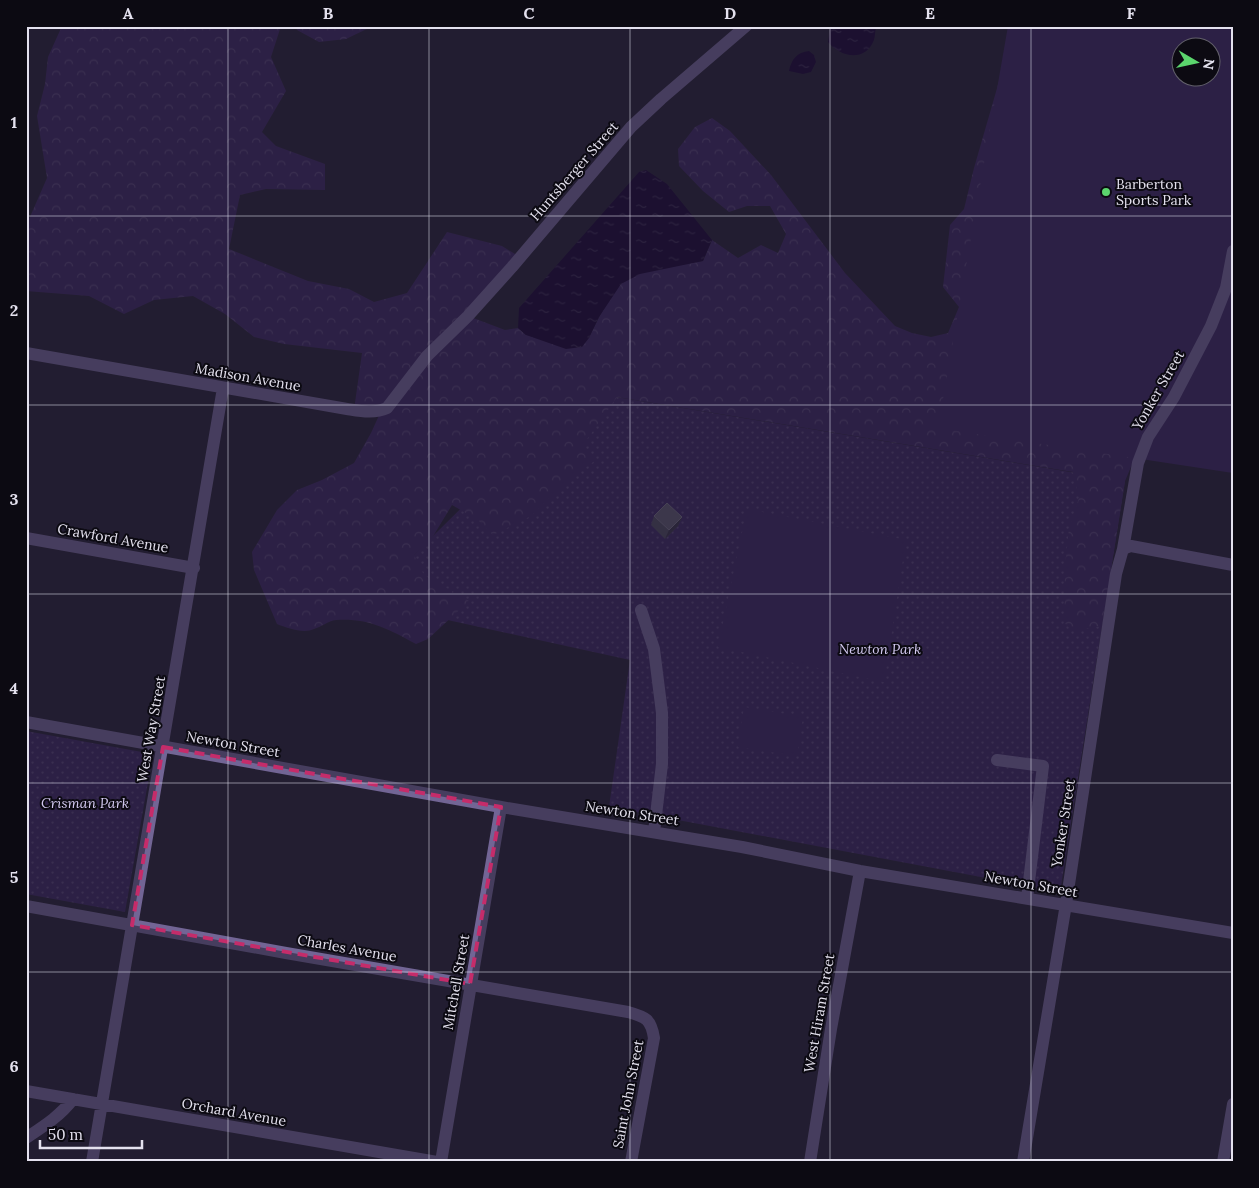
<svg xmlns="http://www.w3.org/2000/svg" width="1259" height="1188" viewBox="0 0 1259 1188" font-family="Lora,serif">
<style>
.grass{fill:url(#grass-dots)}
.forest{fill:url(#forest-crowns)}
.garden{fill:#39255e;fill-rule:evenodd}
.water{fill:url(#water-ripples)}
.lines{fill:none;stroke-linecap:round;stroke-linejoin:round}
.minor{stroke:#726595;stroke-width:12}
.wall{fill:#4b475a}
.shaded-wall{fill:#342f43}
.building{fill:#5c576a;stroke:#716d7f}
.marked{fill:none;stroke:#c52c6a;stroke-width:4;stroke-dasharray:10 6;stroke-linejoin:round}
.grid{fill:none;stroke:#e4e1ee;stroke-width:1;stroke-opacity:0.55}
.poi-dot{fill:#5bd56d;stroke:#0c0a12;stroke-width:2}
.labels{text-anchor:middle;stroke-width:4;stroke-linejoin:round;paint-order:stroke}
.street-label{font-size:14px;fill:#e4e1ee;stroke:#0c0a12}
.poi-label{font-size:14px;fill:#e4e1ee;stroke:#0c0a12;text-anchor:start}
.park-label{font-size:14px;font-style:italic;fill:#d3c9f0;stroke:#0c0a12}
.neatline{fill:none;stroke:#e4e1ee;stroke-width:2}
.grid-label{font-size:16px;text-anchor:middle;font-weight:bold;fill:#e4e1ee}
</style>
<defs>
<pattern id="grass-dots" width="8" height="8" patternUnits="userSpaceOnUse" patternTransform="scale(1.25)"><rect width="8" height="8" fill="#39255e"/><path d="M2 2h.1M6 6h.1" fill="none" stroke="#564475" stroke-width="1.8" stroke-linecap="round"/></pattern>
<pattern id="forest-crowns" width="20" height="18" patternUnits="userSpaceOnUse" patternTransform="scale(1.25)"><rect width="20" height="18" fill="#39255e"/><path d="M2 6a3 3 0 1 1 6 0M12 15a3 3 0 1 1 6 0" fill="none" stroke="#564475"/></pattern>
<pattern id="water-ripples" width="26" height="14" patternUnits="userSpaceOnUse" patternTransform="scale(1.25)"><rect width="26" height="14" fill="#150230"/><path d="M2 4q2-2 4 0t4 0M15 11q2-2 4 0t4 0" fill="none" stroke="#37274e"/></pattern>
</defs>
<rect width="100%" height="100%" fill="#231e31"/>
<path class="grass" d="M580,391L1125,481L1060,892L609,807L630,660L366,602Z
M26,731L153,754L125,912L26,894Z"/>
<path class="forest" d="M62,26H281L271,57L286,91L262,132L276,146L325,164V190L266,189L240,195L229,249L308,281L349,289L374,302L407,293L447,232L502,246L520,257L468,316L505,330L518,328L526,335L589,338C596,323 609,296 621,284C636,269 681,265 703,261L712,240L738,258L761,245L778,253L786,234L770,206H747L729,212L703,191L679,166L678,149L695,127L712,118L730,131L771,175L845,273L895,326L912,333L931,337L948,333L959,307L943,287L950,225L964,209L974,168L1015,26L1150,422L1125,481L1102,626L1072,631L1064,622L1065,566L1069,528L1079,498L1073,472L617,397L583,445L596,460L567,481L531,516L493,535L478,520L452,505L432,538L414,555L424,575L469,601L428,639L416,644C388,629 369,618 336,620C328,621 321,627 314,629C304,634 287,628 277,624L254,570L252,552L277,510L297,490L322,480L354,463L371,433L381,411L354,410L362,353L284,344L254,337L225,314L193,296L154,300L124,314L89,296L26,291V226L47,178L37,116L45,84L48,57Z
M296,26H373L346,39L319,42L297,30Z"/>
<path class="garden" d="M1008,26H1233V473L938,428ZM1182,48H1212V78H1182Z
M747,509L906,540L884,682L718,647Z
M744,707L803,717L797,756L738,747Z"/>
<path class="water" d="M835,26H874L876,28C875,31 875,37 874,40C865,63 840,57 828,42L830,30Z
M809,51L814,55L816,62L811,72L803,74L789,71C791,60 797,52 809,51Z
M646,170L667,184L712,240L703,261L640,274L621,284L599,317L589,338L582,347L566,349L526,335L518,328L519,308L639,172Z"/>
<g class="lines">
<path class="minor" d="M26,353L347,409C360,411 374,414 387,408L427,356L468,316L512,267L631,127L661,99L746,26
M26,538L194,568
M1123,549L1138,463L1148,437L1174,397L1211,326L1226,288L1233,251
M641,610L654,649L662,713V764L654,832
M26,722L501,807L742,847L860,871L1233,933
M997,760L1043,766L1027,898
M26,906L286,953L628,1012C646,1017 651,1019 654,1038L631,1162
M26,1091L437,1162
M26,1138C44,1126 60,1116 73,1099
M92,1162L223,388
M441,1162L501,807
M810,1162L831,1029L860,871
M1023,1162L1066,904L1116,574L1123,549L1131,546L1233,565
M1223,1162L1233,1104"/>
</g>
<path class="wall" d="M654,516L682,517L678,526L665,539L651,525Z"/>
<path class="shaded-wall" d="M682,517L678,526L665,539L669,530Z"/>
<path class="building" d="M667,503L682,517L669,530L654,516Z"/>
<path d="M0 0H1259V1188H0ZM163,747L501,807L470,984L132,925Z" fill="#231e31" fill-opacity=".55" fill-rule="evenodd"/>
<path class="marked" d="M163,747L501,807L470,984L132,925Z"/>
<path class="grid" d="M228,26V1162M429,26V1162M630,26V1162M830,26V1162M1031,26V1162M26,216H1233M26,405H1233M26,594H1233M26,783H1233M26,972H1233"/>
<circle class="poi-dot" cx="1106" cy="192" r="5"/>
<g class="labels">
<g class="street-label">
<text transform="translate(574 171) rotate(-49)" y="5">Huntsberger Street</text>
<text transform="translate(248 377) rotate(10)" y="5">Madison Avenue</text>
<text transform="translate(1158 390) rotate(-60)" y="5">Yonker Street</text>
<text transform="translate(113 538) rotate(10)" y="5">Crawford Avenue</text>
<text transform="translate(151 729) rotate(-80)" y="5">West Way Street</text>
<text transform="translate(233 744) rotate(10)" y="5">Newton Street</text>
<text transform="translate(632 813) rotate(9)" y="5">Newton Street</text>
<text transform="translate(1063 823) rotate(-81)" y="5">Yonker Street</text>
<text transform="translate(1031 884) rotate(10)" y="5">Newton Street</text>
<text transform="translate(347 948) rotate(10)" y="5">Charles Avenue</text>
<text transform="translate(456 982) rotate(-80)" y="5">Mitchell Street</text>
<text transform="translate(819 1013) rotate(-80)" y="5">West Hiram Street</text>
<text transform="translate(628 1094) rotate(-79)" y="5">Saint John Street</text>
<text transform="translate(234 1112) rotate(10)" y="5">Orchard Avenue</text>
</g>
<g class="poi-label">
<text x="1116" y="189">Barberton<tspan x="1116" dy="16">Sports Park</tspan></text>
</g>
<g class="park-label">
<text x="880" y="654">Newton Park</text>
<text x="85" y="808">Crisman Park</text>
</g>
</g>
<rect width="1259" height="1188" fill="none" stroke="#0c0a12" stroke-width="55"/>
<g transform="translate(1196 62) rotate(99)"><circle r="24" fill="#0c0a12" stroke="#62606a"/>
<path d="M0-4L9 19L0 12L-9 19Z" fill="#5bd56d"/>
<text y="-8" font-size="14" font-weight="bold" text-anchor="middle" fill="#e4e1ee">N</text>
</g>
<path d="M40 1140v8h102v-8" fill="none" stroke="#e4e1ee" stroke-width="2.5"/>
<text x="48" y="1140" font-size="15" fill="#e4e1ee" stroke="#0c0a12" stroke-width="4" paint-order="stroke">50 m</text>
<rect x="28" y="28" width="1204" height="1132" class="neatline"/>
<g class="grid-label">
<text x="128" y="19">A</text>
<text x="328" y="19">B</text>
<text x="529" y="19">C</text>
<text x="730" y="19">D</text>
<text x="930" y="19">E</text>
<text x="1131" y="19">F</text>
<text x="14" y="128">1</text>
<text x="14" y="316">2</text>
<text x="14" y="505">3</text>
<text x="14" y="694">4</text>
<text x="14" y="883">5</text>
<text x="14" y="1072">6</text>
</g>
</svg>
